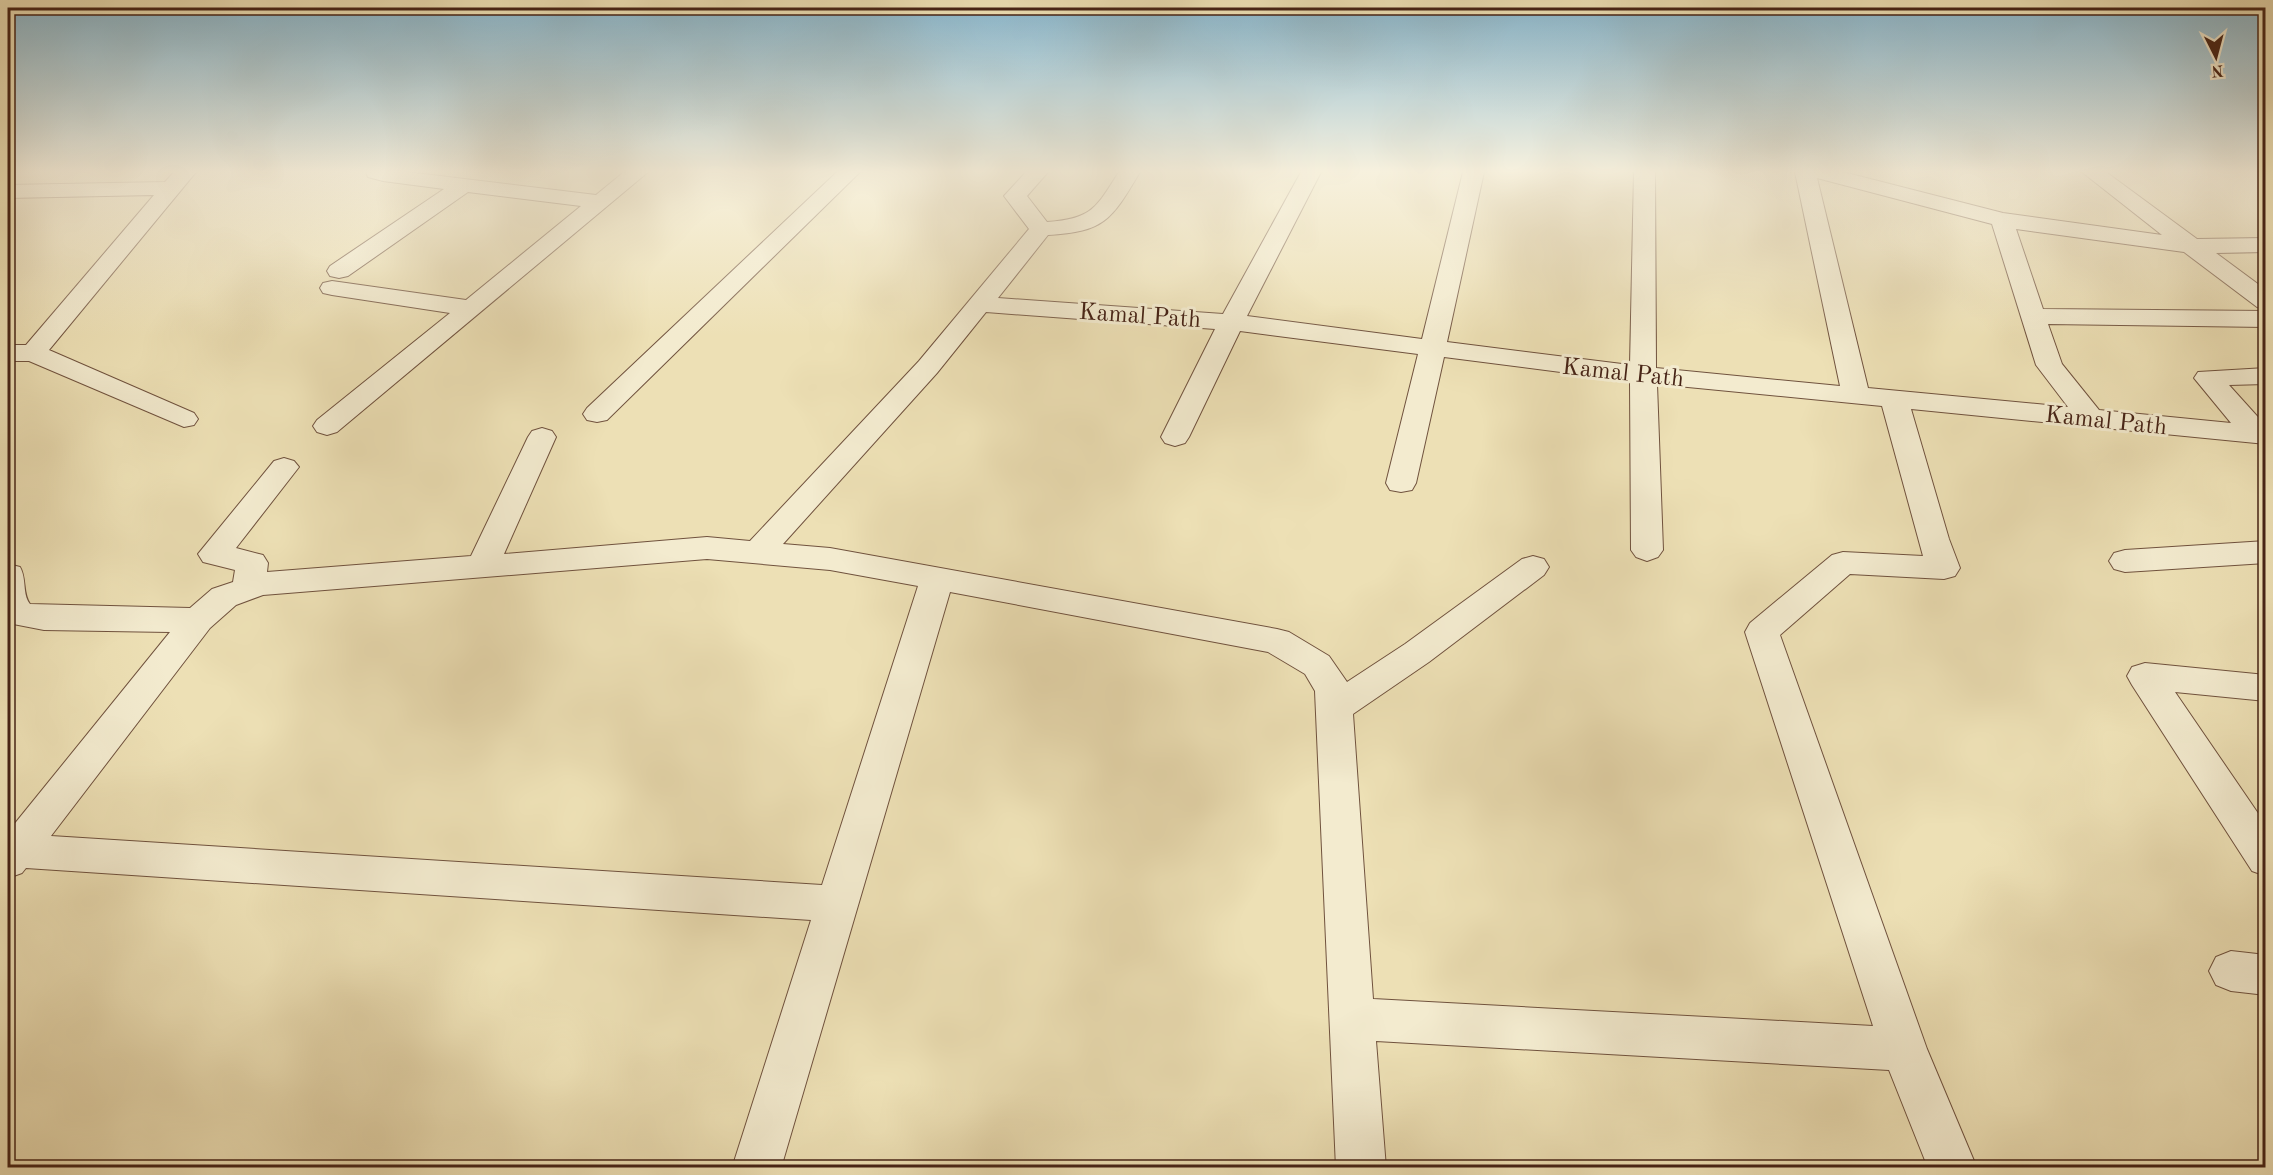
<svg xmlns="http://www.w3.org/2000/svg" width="2273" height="1175" viewBox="0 0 2273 1175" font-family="'Old Standard TT',serif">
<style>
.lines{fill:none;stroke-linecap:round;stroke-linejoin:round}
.minor-casing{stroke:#70523e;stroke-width:2}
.minor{fill:#f3ebcf;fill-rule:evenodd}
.labels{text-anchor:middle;stroke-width:6;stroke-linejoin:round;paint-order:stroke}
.street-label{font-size:24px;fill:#462316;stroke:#f3ebcf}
</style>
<rect width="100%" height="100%" fill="#ede0b5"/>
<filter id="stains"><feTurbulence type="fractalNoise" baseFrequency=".00333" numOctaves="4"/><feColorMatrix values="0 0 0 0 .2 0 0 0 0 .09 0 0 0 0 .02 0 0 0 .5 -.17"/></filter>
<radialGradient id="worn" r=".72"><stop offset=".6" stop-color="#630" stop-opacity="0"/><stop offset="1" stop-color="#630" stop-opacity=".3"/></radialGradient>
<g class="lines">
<defs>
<path id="minor" d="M174,172H196L49,350L194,413L198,419L194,425L184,427L29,361H8V345H26L154,195L8,198V185L165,182Z
M366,172H407L596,195L624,172H648L337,432L327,435L317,432L313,426L317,420L450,313L332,295L323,293L320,288L323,283L332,281L466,300L581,206L468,192L348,276L339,278L330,276L327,271L330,266L444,189L383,181L368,177Z
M837,172H860L607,420L597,422L587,420L583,414L587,408Z
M1026,172H1048L1027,196L1047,222C1092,219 1096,208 1119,172H1140C1112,219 1105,232 1048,235L998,298L1223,314L1301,172H1321L1247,316L1422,339L1463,172H1484L1447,342L1630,365L1634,172H1655L1656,368L1840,386L1795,172H1843L2003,213L2162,235L2082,172H2106L2197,239L2266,238V252L2216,253L2266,290V309L2257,307L2184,252L2016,229L2043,309L2266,311V327L2048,324L2062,364L2099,410L2231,423L2194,378L2198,372L2266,368V384L2229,385L2266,426V444L1911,409L1949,539L1960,568L1955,576L1944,579L1850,574L1780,635L1927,1049L1977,1168H1928L1889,1070L1376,1041L1386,1168H1336L1315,691L1305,674L1268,652L950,592L781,1168H732L811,920L26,868L22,873L8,878V832L170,632L44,630L8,623V564L20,567C27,579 22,594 30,604L190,608L212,589L233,582L235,570L203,562L198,554L274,461L284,458L294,461L299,467L236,548L263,555L268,563L267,572L471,556L528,437L532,431L542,428L552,431L556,437L504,554L707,537L750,541L919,361L1029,229L1004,196ZM1817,178L1992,224L2036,365L2068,407L1868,388ZM986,312L1215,329L1161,437L1165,443L1175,446L1185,443L1189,437L1240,331L1418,354L1386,483L1390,490L1401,492L1412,490L1416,483L1444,357L1630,381L1631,550L1636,557L1647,561L1658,557L1663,550L1657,384L1882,406L1923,556L1843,552L1832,555L1750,623L1745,632L1873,1026L1373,999L1353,714L1429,662L1544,575L1549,567L1544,559L1533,556L1522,559L1405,644L1347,682L1329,656L1289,632L1277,629L830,548L783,544L937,373ZM707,559L830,570L918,586L822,885L51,836L210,628L236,605L263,595Z
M2266,541V563L2125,572L2114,569L2109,561L2114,553L2125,550Z
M2145,663L2266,675V701L2175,692L2266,825V876L2252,871L2132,685L2127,676L2132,667Z
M2231,951L2266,955V995L2231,991L2216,985L2209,971L2216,957Z"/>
</defs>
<use href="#minor" class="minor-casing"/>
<use href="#minor" class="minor"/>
</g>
<linearGradient id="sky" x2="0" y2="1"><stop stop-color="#88b8d0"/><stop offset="0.51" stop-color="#f7f1de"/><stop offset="1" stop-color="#f7f1de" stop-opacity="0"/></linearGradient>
<rect width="2273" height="336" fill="url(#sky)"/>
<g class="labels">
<g class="street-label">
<text transform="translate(1140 315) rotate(4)" y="8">Kamal Path</text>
<text transform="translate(1623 372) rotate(6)" y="8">Kamal Path</text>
<text transform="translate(2106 420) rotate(6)" y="8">Kamal Path</text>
</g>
</g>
<rect width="2273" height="1175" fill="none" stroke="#ede0b5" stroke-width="30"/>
<rect x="9" y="9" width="2255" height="1157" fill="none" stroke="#462316" stroke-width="3"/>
<rect x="15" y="15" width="2243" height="1145" fill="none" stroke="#462316" stroke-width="1.5"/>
<g transform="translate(2216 57) rotate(174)" stroke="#f3ebcf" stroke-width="4.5" paint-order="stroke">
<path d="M0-4.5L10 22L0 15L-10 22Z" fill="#462316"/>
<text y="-9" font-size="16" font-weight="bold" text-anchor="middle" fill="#462316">N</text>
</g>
<rect width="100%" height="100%" filter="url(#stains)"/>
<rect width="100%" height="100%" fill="url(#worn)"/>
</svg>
